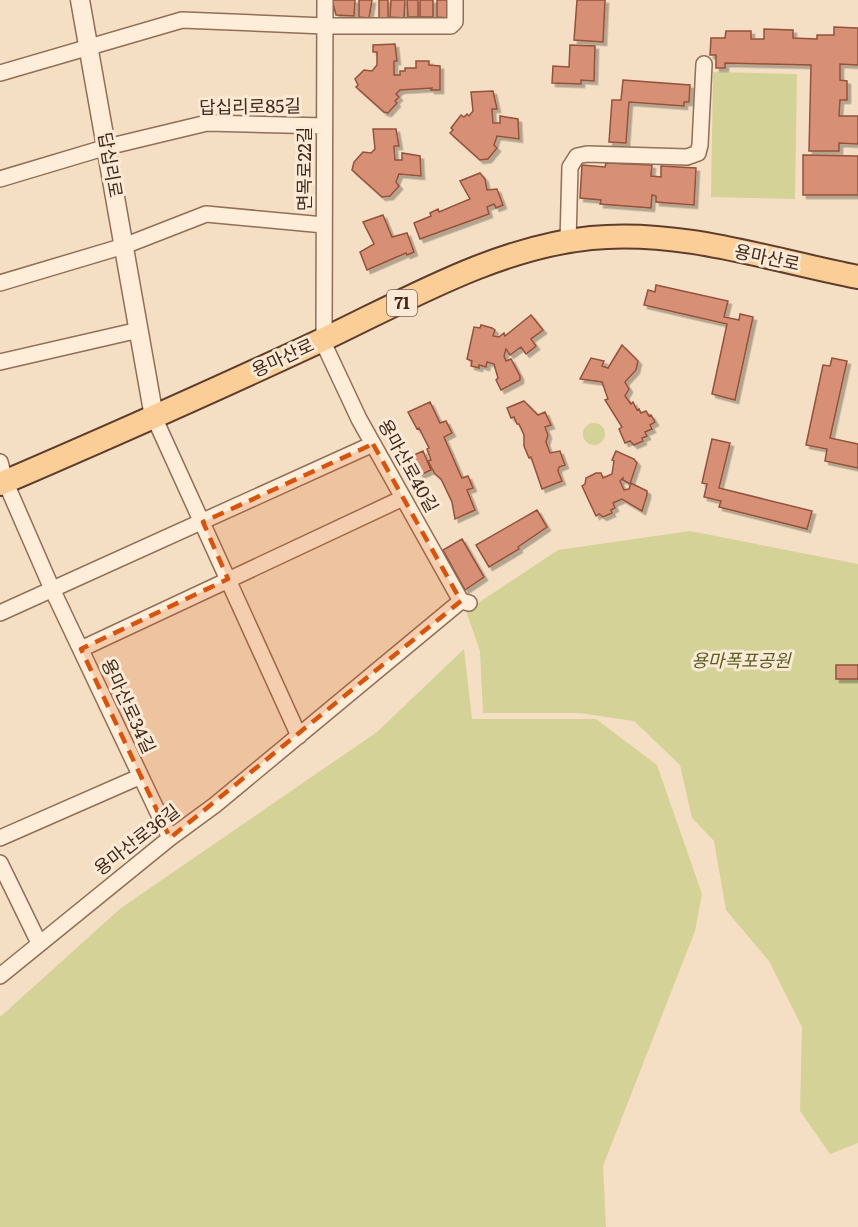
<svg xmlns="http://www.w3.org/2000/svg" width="858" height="1227" viewBox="0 0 858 1227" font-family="Literata,'Noto Sans KR',serif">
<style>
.green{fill:#d4d296}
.building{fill:#d79075;stroke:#94513a;stroke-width:1.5;filter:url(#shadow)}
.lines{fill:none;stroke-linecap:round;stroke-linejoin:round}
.minor-casing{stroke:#916e57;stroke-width:18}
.tertiary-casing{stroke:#916e57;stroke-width:21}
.primary-casing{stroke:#5f3d2c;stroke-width:26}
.minor{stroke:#fdedd9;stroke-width:15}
.tertiary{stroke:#fdedd9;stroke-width:18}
.primary{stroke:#fbce98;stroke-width:22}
.marked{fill:#d7540e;fill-opacity:0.2;stroke:#d7540e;stroke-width:4.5;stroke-dasharray:12 8;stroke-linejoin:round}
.labels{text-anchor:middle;stroke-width:6;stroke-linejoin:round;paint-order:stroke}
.shield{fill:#faead5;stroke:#786354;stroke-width:1.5}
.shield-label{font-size:16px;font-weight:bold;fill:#40291d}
.street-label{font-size:18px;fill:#40291d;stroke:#faead5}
.park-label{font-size:18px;font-style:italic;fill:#585f21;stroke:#faead5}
</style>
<defs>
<filter id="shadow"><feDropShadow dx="3.5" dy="3.5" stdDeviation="0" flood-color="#0004"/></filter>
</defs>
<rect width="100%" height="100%" fill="#f4dfc4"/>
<path class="green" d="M713,72L797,74L795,199L711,197Z
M583 434a11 11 0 1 1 22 0a11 11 0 1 1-22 0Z
M690,531L858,564V1143L830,1154L800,1111L802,1027L769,961L726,910L714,841L692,818L680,765L634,721L579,713H483L480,651L466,611L558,550Z
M464,649L472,719H596L657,765L702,894L695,931L603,1166L606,1227H0V1017L121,908L377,732Z"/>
<path class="building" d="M332,0H355L354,16L336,15Z
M359,0H372L369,18L359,17Z
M379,0H388V18H379Z
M391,0H405L404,18L390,17Z
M407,0H418V17H408Z
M420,0H433V17H420Z
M437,0H450V18L437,17Z
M577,0H605L603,42L574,40Z
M834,27L858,28V65L840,64V80L847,81V100H840L839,116H858V144L839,143V151H809L811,65L725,63V68H716V55H710L711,38H725L726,31H751V39H764V29L793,30V38L817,39V35H834Z
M395,44L397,61H394V75H400V71H405V68H416V61H429V65L440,66V90H431L432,88L400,90L396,94L399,97L395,101L397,103L388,113L384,112L356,87L358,85L355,79L364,70L372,71L377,65V52H373V45Z
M570,45L595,46L594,81L581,80V84L552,83L553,66L569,67Z
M623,80L690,85L689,102H684V106L629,102L626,143L609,142L612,100H621Z
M493,91L497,109H492L493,123H500V116L518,119L519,139L497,136L494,145L497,148L488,159L480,160L450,133L453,130L451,128L461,115L464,117L467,114L469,116L473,111L471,92Z
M373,129H396L399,146H394L395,160H402V153L420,156L421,176L399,174L396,182L399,186L390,196L382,197L352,170L354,162L363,152L371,153L375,149Z
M803,155L858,156V195H803Z
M606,163L652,165L651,176L661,177V166L696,168L694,205L656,202V196L652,195L651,208L600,204L601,200L580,198L582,165L605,167Z
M480,173L485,179L487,190L497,189L503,205L496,208L494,204L487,207L489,214L420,239L414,223L431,216L430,213L438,209L439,212L470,199L460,181Z
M383,215L392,237L407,233L414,252L407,255L406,253L367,270L360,252L374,244L363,222Z
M656,285L728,301L724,317L739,320L740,314L753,317L735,400L712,394L727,324L644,305L648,290L655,292Z
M531,315L543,330L531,339L536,346L526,354L521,347L510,355L506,349L504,356L506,361L511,359L520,376V380L501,390L496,380L498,378L494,364L487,362L486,367L479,365V368L471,366L472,361L467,359L474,327L480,328L481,325L492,328L495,330L493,336L499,337L504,333L505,336Z
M622,345L638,361L636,370L625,382L629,389L625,396L631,404L633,402L637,410L639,409L641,413L646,411L649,416L651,415L655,422L650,425L652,429L645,432L647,436L642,438L643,441L634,445L630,441L625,443L619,429L622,427L605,400L608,399L602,382L580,379L591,358L604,361L602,366L608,368Z
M832,358L847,361L830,438L858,444V468L825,461L827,449L806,445L823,365L830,366Z
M524,401L538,415L545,412L551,425L545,427L548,435L546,442L550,453L560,451L565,465L559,467L558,471L562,481L542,489L531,457L529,458L524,446V435L519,424H517L514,417L511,418L507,408Z
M430,402L440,423L446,421L452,433L444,437L460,474L462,478L468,476L473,488L467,490L475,510L455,519L452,502L441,479L435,474L428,461L431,460L427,449L429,448L419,428L417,429L408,412Z
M712,439L730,443L719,488L812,511L807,529L719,507L721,501L704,497L707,484L702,483Z
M423,451L431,470L420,475L412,456Z
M616,451L634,459L637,463L630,484L623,480V478L620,481L624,490L629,489L631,483L647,491V495L642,511L622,499L613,503L615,508L611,510L612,513L603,517L599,514L596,516L582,486L585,484L586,478L596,473H601L603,478L612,474L614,461L612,460Z
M537,510L547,527L518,547L519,549L489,567L476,545Z
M462,539L484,577L465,590L443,550Z
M836,665H858V679H836Z"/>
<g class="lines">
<defs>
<path id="minor" d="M0,73L182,20L325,26H451L455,22V0
M0,179L107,147L207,123L324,126
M568,241L570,167L577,156L587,154L687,157L698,153L700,145L704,64
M0,283L124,246L206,214L324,225
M324,339L325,0
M322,340L359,419L461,601L469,603
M0,362L139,330
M154,417L299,736
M0,462L5,481L52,589L170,838
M0,613L373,444
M81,649L403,498
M0,838L139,777
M0,863L39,943
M0,976L170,838L215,805L461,601"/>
<path id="tertiary" d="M80,0L154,417"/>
<path id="primary" d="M0,484C107,438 213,391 318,342C405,301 494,248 591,238C681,229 771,260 858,277"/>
</defs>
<use href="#minor" class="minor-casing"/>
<use href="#tertiary" class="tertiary-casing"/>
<use href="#primary" class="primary-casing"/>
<use href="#minor" class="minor"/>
<use href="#tertiary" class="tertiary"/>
<use href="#primary" class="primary"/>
</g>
<path class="marked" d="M373,444L461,601L170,838L81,649L228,579L203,522Z"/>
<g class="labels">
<rect class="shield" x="387" y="290" width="30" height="26" rx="4.5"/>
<g class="shield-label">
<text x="402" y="309">71</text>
</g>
<g class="street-label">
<text transform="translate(250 107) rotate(-1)" y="6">답십리로85길</text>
<text transform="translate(110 165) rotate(80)" y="6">답십리로</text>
<text transform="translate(305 169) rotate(-90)" y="6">면목로22길</text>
<text transform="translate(767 258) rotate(12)" y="6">용마산로</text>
<text transform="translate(283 358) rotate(-25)" y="6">용마산로</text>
<text transform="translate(408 466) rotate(61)" y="6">용마산로40길</text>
<text transform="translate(128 706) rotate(65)" y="6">용마산로34길</text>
<text transform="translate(137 840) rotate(-38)" y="6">용마산로36길</text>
</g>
<g class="park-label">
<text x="741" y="667">용마폭포공원</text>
</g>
</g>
</svg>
